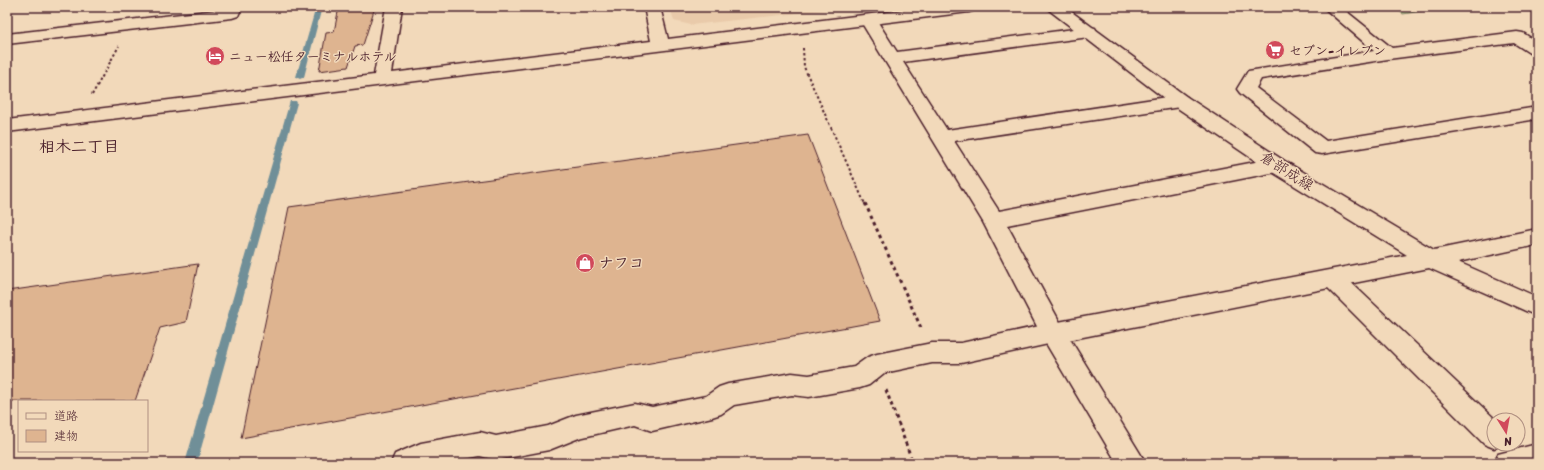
<svg xmlns="http://www.w3.org/2000/svg" width="1544" height="470" viewBox="0 0 1544 470" font-family="Sriracha,'Klee One',sans-serif">
<style>
.built{fill:#e9caaa}
.green{fill:#c2e59f;stroke:#868265}
.lines{fill:none;stroke-linecap:round;stroke-linejoin:round}
.stream{fill:#6f8f98;fill-rule:evenodd}
.building{fill:#deb490;stroke:#4a1f2b}
.street-casing{stroke:#4a1f2b;stroke-width:3}
.secondary-casing{stroke:#4a1f2b;stroke-width:3}
.path-far1{stroke:#4a1f2b;stroke-width:2;stroke-dasharray:2.5 2.5;stroke-linecap:butt}
.path{stroke:#4a1f2b;stroke-width:3;stroke-dasharray:3.5 3.5;stroke-linecap:butt}
.street{fill:#f2d9ba;fill-rule:evenodd}
.secondary{fill:#f2d9ba;fill-rule:evenodd}
.labels{text-anchor:middle;stroke-width:3;stroke-linejoin:round;paint-order:stroke}
.far-poi-label{font-size:13px;font-weight:bold;fill:#4a1f2b;stroke:#f2d9ba;text-anchor:start}
.street-label{font-size:15px;fill:#4a1f2b;stroke:#f2d9ba}
.poi-label{font-size:15px;font-weight:bold;fill:#4a1f2b;stroke:#f2d9ba;text-anchor:start}
.neighbourhood-label{font-size:16px;font-weight:bold;fill:#4a1f2b;stroke:#f2d9ba}
</style>
<rect width="100%" height="100%" fill="#f2d9ba"/>
<filter id="ink" filterUnits="userSpaceOnUse"><feTurbulence type="fractalNoise" baseFrequency=".025" numOctaves="2"/><feDisplacementMap in="SourceGraphic" scale="8" xChannelSelector="R" yChannelSelector="G"/><feConvolveMatrix kernelMatrix="1 2 1 2 8 2 1 2 1" color-interpolation-filters="sRGB"/></filter>
<g filter="url(#ink)">
<path class="built" d="M670,7H853L691,25L674,21Z"/>
<path class="green" d="M1393,7H1447L1403,14Z"/>
<g class="lines">
<path class="stream" d="M316,7H322L304,77L300,79L296,77Z
M290,101H296L297,103L197,463H185Z"/>
</g>
<path class="building" d="M339,7H375L363,45L355,46L348,67L319,71L326,33L334,32Z
M808,135L880,321L241,438L289,207Z
M198,264L186,322L160,328L135,401H7V291Z"/>
<g class="lines">
<defs>
<path id="street" d="M226,7H242L238,16L232,18L7,44V34L225,9Z
M1323,7H1341L1392,48L1517,32L1523,33L1537,42V55L1531,54L1514,43L1388,59L1261,79L1256,88L1326,141L1537,107V119L1322,154L1315,153L1240,93L1237,89L1248,71L1374,51Z
M868,15L874,16L897,52L1089,27L1095,28L1097,32L1095,36L1089,37L903,62L947,130L1180,95L1187,97L1189,101L1187,105L1180,107L954,141L999,211L1276,158L1283,160L1286,165L1283,170L1276,172L1007,225L1062,326L1146,463H1117L1044,340L983,222L860,20L862,16Z
M1333,270L1341,273L1496,420H1494V444H1504L1494,448L1484,444L1325,285L1321,279L1325,273Z
M1537,444V463H1494L1498,454Z"/>
<path id="secondary" d="M386,7H402L392,73L651,41L644,7H660L668,39L929,7H977L975,10L969,12L7,132V120L374,75Z
M1047,7H1065L1187,97L1283,160L1434,250L1537,229V245L1458,262L1537,297V316L1429,268L1053,343L961,363H932L884,373L869,385L860,388L809,397L792,395L734,405L721,414L712,417L652,431L635,425L579,438L549,450L496,460L480,456L444,463H391L395,454L421,443L480,432L496,436L548,426L576,415L635,403L652,407L706,396L719,387L728,384L792,373L809,375L854,367L868,357L877,354L932,343H961L1053,323L1407,255L1269,170L1173,105L1049,10Z"/>
</defs>
<use href="#street" class="street-casing"/>
<use href="#secondary" class="secondary-casing"/>
<path class="path-far1" d="M803,48L804,67L865,204
M92,95L119,46"/>
<path class="path" d="M865,203L922,330
M886,390L913,463"/>
<use href="#street" class="street"/>
<use href="#secondary" class="secondary"/>
</g>
</g>
<defs>
<symbol id="supermarket-disc" viewBox="-11 -11 22 22"><circle r="9.5" fill="#d1495b" stroke="#f2d9ba"/><path d="M-6-5.5h2.5l.6 2H6L4.5 2H-2.5L-4.4-4H-6ZM-1.5 3.2a1.3 1.3 0 1 0 .1 0ZM3 3.2a1.3 1.3 0 1 0 .1 0Z" fill="#fff"/></symbol>
<symbol id="hotel-disc" viewBox="-11 -11 22 22"><circle r="9.5" fill="#d1495b" stroke="#f2d9ba"/><path d="M-6-4.5h1.5V1H6V5H4.5V3h-9V5H-6ZM-4 0a1.8 1.8 0 1 1 3.6 0ZM.5 0V-2.5h3Q6-2.5 6 0Z" fill="#fff"/></symbol>
<symbol id="shop-disc" viewBox="-11 -11 22 22"><circle r="9.5" fill="#d1495b" stroke="#f2d9ba"/><path d="M-5-2.5h2.3a2.7 3.5 0 0 1 5.4 0H5L5.5 6h-11ZM-1.5-2.5h3a1.5 2.3 0 0 0-3 0Z" fill="#fff"/></symbol>
</defs>
<g fill-rule="evenodd">
<use href="#supermarket-disc" x="1264" y="39" width="22" height="22"/>
<use href="#hotel-disc" x="204" y="45" width="22" height="22"/>
<use href="#shop-disc" x="574" y="252" width="22" height="22"/>
</g>
<g class="labels">
<g class="far-poi-label">
<text x="1289" y="55">セブン-イレブン</text>
<text x="229" y="61">ニュー松任ターミナルホテル</text>
</g>
<g class="street-label">
<text transform="translate(1287 171) rotate(32)" y="5">倉部成線</text>
</g>
<g class="poi-label">
<text x="599" y="268">ナフコ</text>
</g>
<g class="neighbourhood-label">
<text x="79" y="152">相木二丁目</text>
</g>
</g>
<rect width="1544" height="470" fill="none" stroke="#f2d9ba" stroke-width="24"/>
<rect x="12" y="12" width="1520" height="446" fill="none" stroke="#4a1f2b" stroke-width="1.5" filter="url(#ink)"/>
<rect x="18" y="400" width="130" height="52" fill="#f2d9ba" stroke="#af8f81"/>
<rect x="26" y="413" width="20" height="6" fill="#f2d9ba" stroke="#af8f81"/>
<text x="54" y="420" font-size="12" fill="#4a1f2b">道路</text>
<rect x="26" y="430" width="20" height="12" fill="#deb490" stroke="#af8f81"/>
<text x="54" y="440" font-size="12" fill="#4a1f2b">建物</text>
<g transform="translate(1506 432) rotate(169)"><circle r="19" fill="#f2d9ba" stroke="#af8f81"/>
<path d="M0-3L7 15L0 10L-7 15Z" fill="#d1495b"/>
<text y="-6" font-size="11" font-weight="bold" text-anchor="middle" fill="#4a1f2b">N</text>
</g>
</svg>
